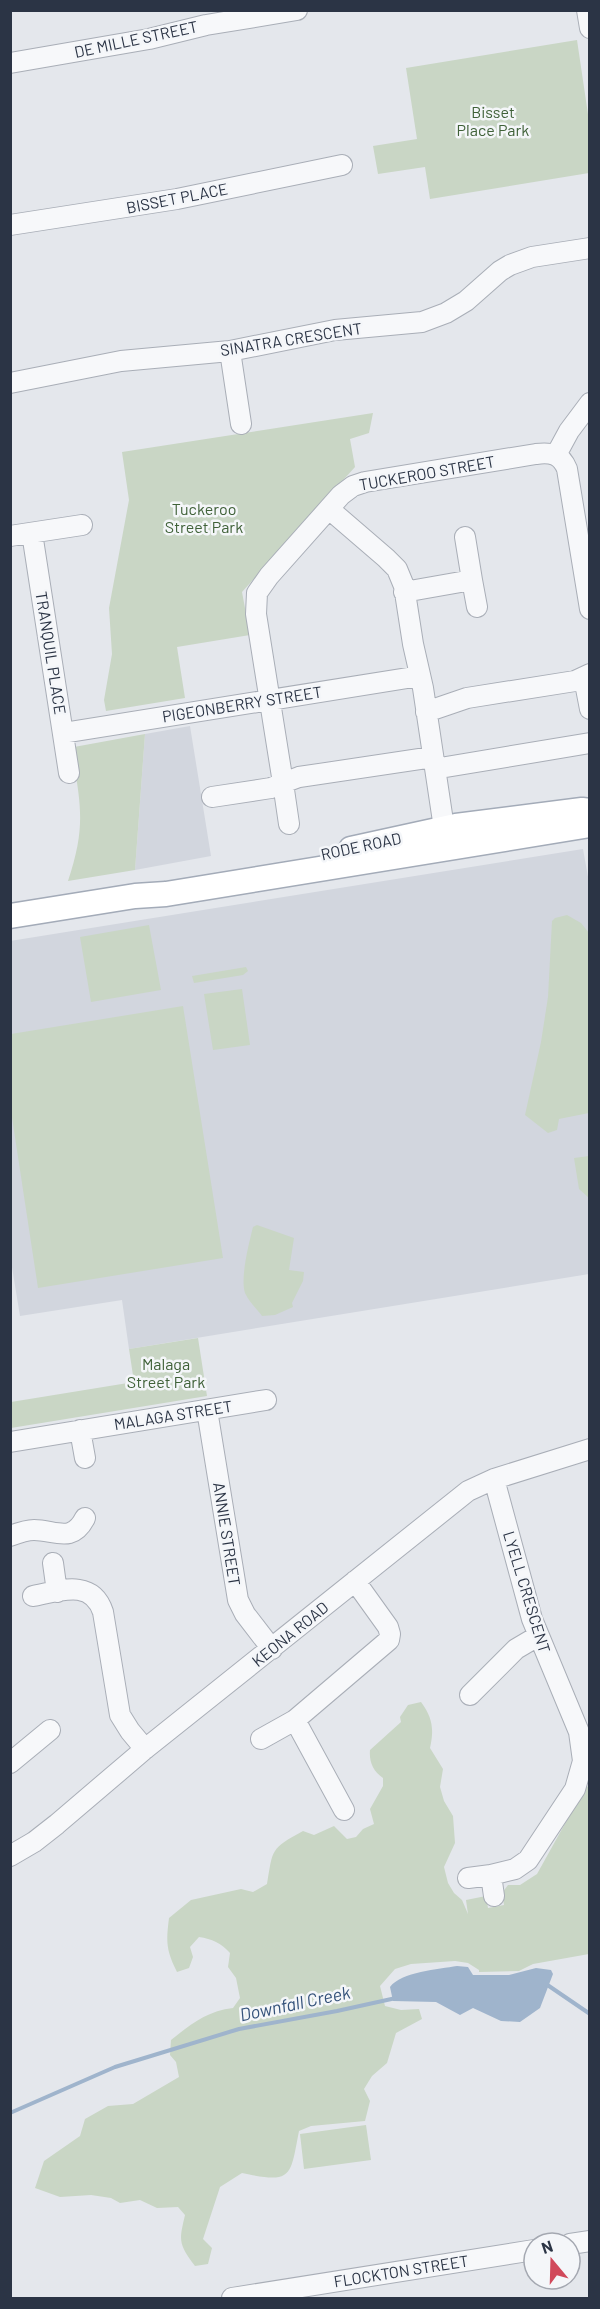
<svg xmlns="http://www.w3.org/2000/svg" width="600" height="2309" viewBox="0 0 600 2309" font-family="Barlow,sans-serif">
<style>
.built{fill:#d2d6de}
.green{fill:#c9d6c5}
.water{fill:#9fb4cc}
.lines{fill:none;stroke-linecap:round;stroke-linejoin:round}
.stream{stroke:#9fb4cc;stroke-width:4}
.minor-casing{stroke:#a9aeb7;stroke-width:22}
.major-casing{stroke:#a3abb8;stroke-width:27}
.minor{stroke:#f7f8fa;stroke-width:20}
.major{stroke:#fff;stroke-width:24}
.labels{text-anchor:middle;stroke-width:5;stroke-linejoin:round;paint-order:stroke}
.street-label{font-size:16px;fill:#2b3445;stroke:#f4f6f9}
.park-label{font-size:16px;fill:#3f6138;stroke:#f4f6f9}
.water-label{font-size:18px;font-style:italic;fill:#34527a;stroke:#f4f6f9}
</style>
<rect width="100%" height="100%" fill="#e4e7ec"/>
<path class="built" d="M190,726L211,856L135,870L145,734Z
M583,849L590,888L589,1274L129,1349L122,1300L20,1316L10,1255V941Z"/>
<path class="green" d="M577,40L589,121V173L430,199L425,167L378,174L373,146L417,139L406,68Z
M373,413L369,433L350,439L355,467L242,592L250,635L177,647L185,698L106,711L104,700L112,654L109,608L129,500L122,452Z
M145,734L135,870L68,881C86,827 81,806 72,752L74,747Z
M567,915L581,923L589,933V1113L559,1119L557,1130L548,1133L525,1115L541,1042L548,997L552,921L555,918Z
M149,925L161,990L91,1002L80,937Z
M246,967L248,971L243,975L194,983L192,976Z
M242,989L250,1045L213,1050L204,994Z
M183,1006L223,1258L38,1288L11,1111V1034Z
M589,1156H590L589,1198L579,1189L574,1158Z
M257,1225L294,1238L289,1270L304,1272L303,1281L292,1303L293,1307L275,1315L262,1316C257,1309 249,1302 245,1293C240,1278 249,1243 253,1227Z
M198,1338L207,1396L11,1428V1402L134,1382L129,1349Z
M421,1702C433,1718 434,1730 430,1748L443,1769L440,1787L444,1801L453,1816L455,1843L444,1867L448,1883L454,1893L462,1900L468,1914L466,1900L486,1896L488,1908L504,1905L502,1893L508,1885H520L537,1874L582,1793L589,1785V1954L533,1964L519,1971L479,1972V1970L468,1963L455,1961L411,1964L395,1969L380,1986L385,2006L401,2010L419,2009L422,2019L396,2033L387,2063L372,2076L364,2089L370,2101L365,2121L311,2126L299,2131C290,2177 293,2184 242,2173L220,2187L203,2239L212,2248L208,2264L195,2266C178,2243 179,2241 185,2215L178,2207L157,2208L140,2200L120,2203L111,2198L91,2195L60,2197L35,2188L44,2161L80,2136L85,2119L108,2106L133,2104L179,2077L176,2062L170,2055L171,2040C191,2024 207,2011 233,2008L240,1998L236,1978L228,1967L230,1953C221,1943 212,1939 199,1937L190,1947L193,1957L189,1968L177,1972C166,1950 166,1942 169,1918L191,1900L241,1889L253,1892L267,1884C273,1849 270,1849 303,1831L314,1835L334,1826L347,1839L356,1837L363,1829L374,1824L370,1809L383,1786V1778C373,1771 369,1762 370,1750L401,1722L400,1717L408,1705Z
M366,2125L371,2160L304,2169L300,2134Z"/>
<path class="water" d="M457,1966L468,1967L473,1975H509L536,1968L551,1970L553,1974L540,2008L520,2022L501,2021L473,2008L460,2015L436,2002L393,2001L390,1987C401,1972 439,1969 457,1966Z"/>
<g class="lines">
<path class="stream" d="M546,1984L590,2014
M10,2113L115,2067L239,2029L337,2011L396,1998"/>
<defs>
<path id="minor" d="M587,10L590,28
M10,63L149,39L206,25L297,10
M10,225L177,199L342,165
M230,351L241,424
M10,383L121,361L230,351L335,330L422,322L446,313L466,301L500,271L510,265L532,257L590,248
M556,455L569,431L590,403
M329,509L386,558L397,569L404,586L413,644L423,688L444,828L450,842
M32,533L69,773
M10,536L82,525
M465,537L472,580
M404,592L472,580L477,607
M584,678L590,709
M426,712L467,698L575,681L590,674
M63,733L420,676
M433,757L299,777L283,783L256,614L257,593L269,576L341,495L353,486L365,482L536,454C551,452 561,454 567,469L590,609
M446,767L590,743
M212,797L271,788L283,783L289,824
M207,1410L238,1600L245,1614L272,1649
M80,1430L85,1458
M10,1442L266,1400
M10,1536C18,1533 26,1530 34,1530C55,1530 72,1544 85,1518
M53,1563L57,1592
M33,1596C59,1591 92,1578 103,1612L120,1715L130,1731L145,1749
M470,1695L516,1649L538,1636
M295,1720L344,1810
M261,1739L295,1720L389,1640L390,1634L388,1627L355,1581
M10,1763L50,1730
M10,1856L34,1842L57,1824L145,1749L468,1491L494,1479L590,1449
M491,1875L515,1869L528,1860L575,1789L583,1761L579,1732L532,1619L494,1479
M468,1878L491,1875L494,1896
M570,2244L590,2241
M232,2298L534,2250"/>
<path id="major" d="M351,849L456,826L582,810L590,811
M10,916L135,896L166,894L590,825"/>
</defs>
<use href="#minor" class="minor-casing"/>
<use href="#major" class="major-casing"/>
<use href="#minor" class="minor"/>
<use href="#major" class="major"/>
</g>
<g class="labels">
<g class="street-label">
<text transform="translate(136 39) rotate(-12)" y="6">DE MILLE STREET</text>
<text transform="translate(177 198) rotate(-11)" y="6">BISSET PLACE</text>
<text transform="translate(291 339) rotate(-9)" y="6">SINATRA CRESCENT</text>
<text transform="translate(427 473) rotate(-10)" y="6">TUCKEROO STREET</text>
<text transform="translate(51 653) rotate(81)" y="6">TRANQUIL PLACE</text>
<text transform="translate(242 704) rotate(-9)" y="6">PIGEONBERRY STREET</text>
<text transform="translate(361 846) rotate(-12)" y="6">RODE ROAD</text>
<text transform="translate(173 1415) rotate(-9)" y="6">MALAGA STREET</text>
<text transform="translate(227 1534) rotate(81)" y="6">ANNIE STREET</text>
<text transform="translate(527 1592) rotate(73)" y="6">LYELL CRESCENT</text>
<text transform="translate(290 1634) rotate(-39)" y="6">KEONA ROAD</text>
<text transform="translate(401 2271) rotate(-9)" y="6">FLOCKTON STREET</text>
</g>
<g class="park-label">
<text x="493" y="118">Bisset<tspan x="493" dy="18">Place Park</tspan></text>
<text x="204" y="515">Tuckeroo<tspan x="204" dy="18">Street Park</tspan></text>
<text x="166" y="1370">Malaga<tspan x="166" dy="18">Street Park</tspan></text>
</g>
<g class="water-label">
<text transform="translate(295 2004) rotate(-12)" y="6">Downfall Creek</text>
</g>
</g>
<rect width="600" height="2309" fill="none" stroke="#2b3445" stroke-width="24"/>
<g transform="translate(552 2261) rotate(341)"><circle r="28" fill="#f4f6f9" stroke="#a4a8b1" stroke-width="1.5"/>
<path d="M0-4.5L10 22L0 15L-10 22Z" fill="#d1495b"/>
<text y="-9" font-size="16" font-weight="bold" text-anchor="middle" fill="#2b3445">N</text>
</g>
</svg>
